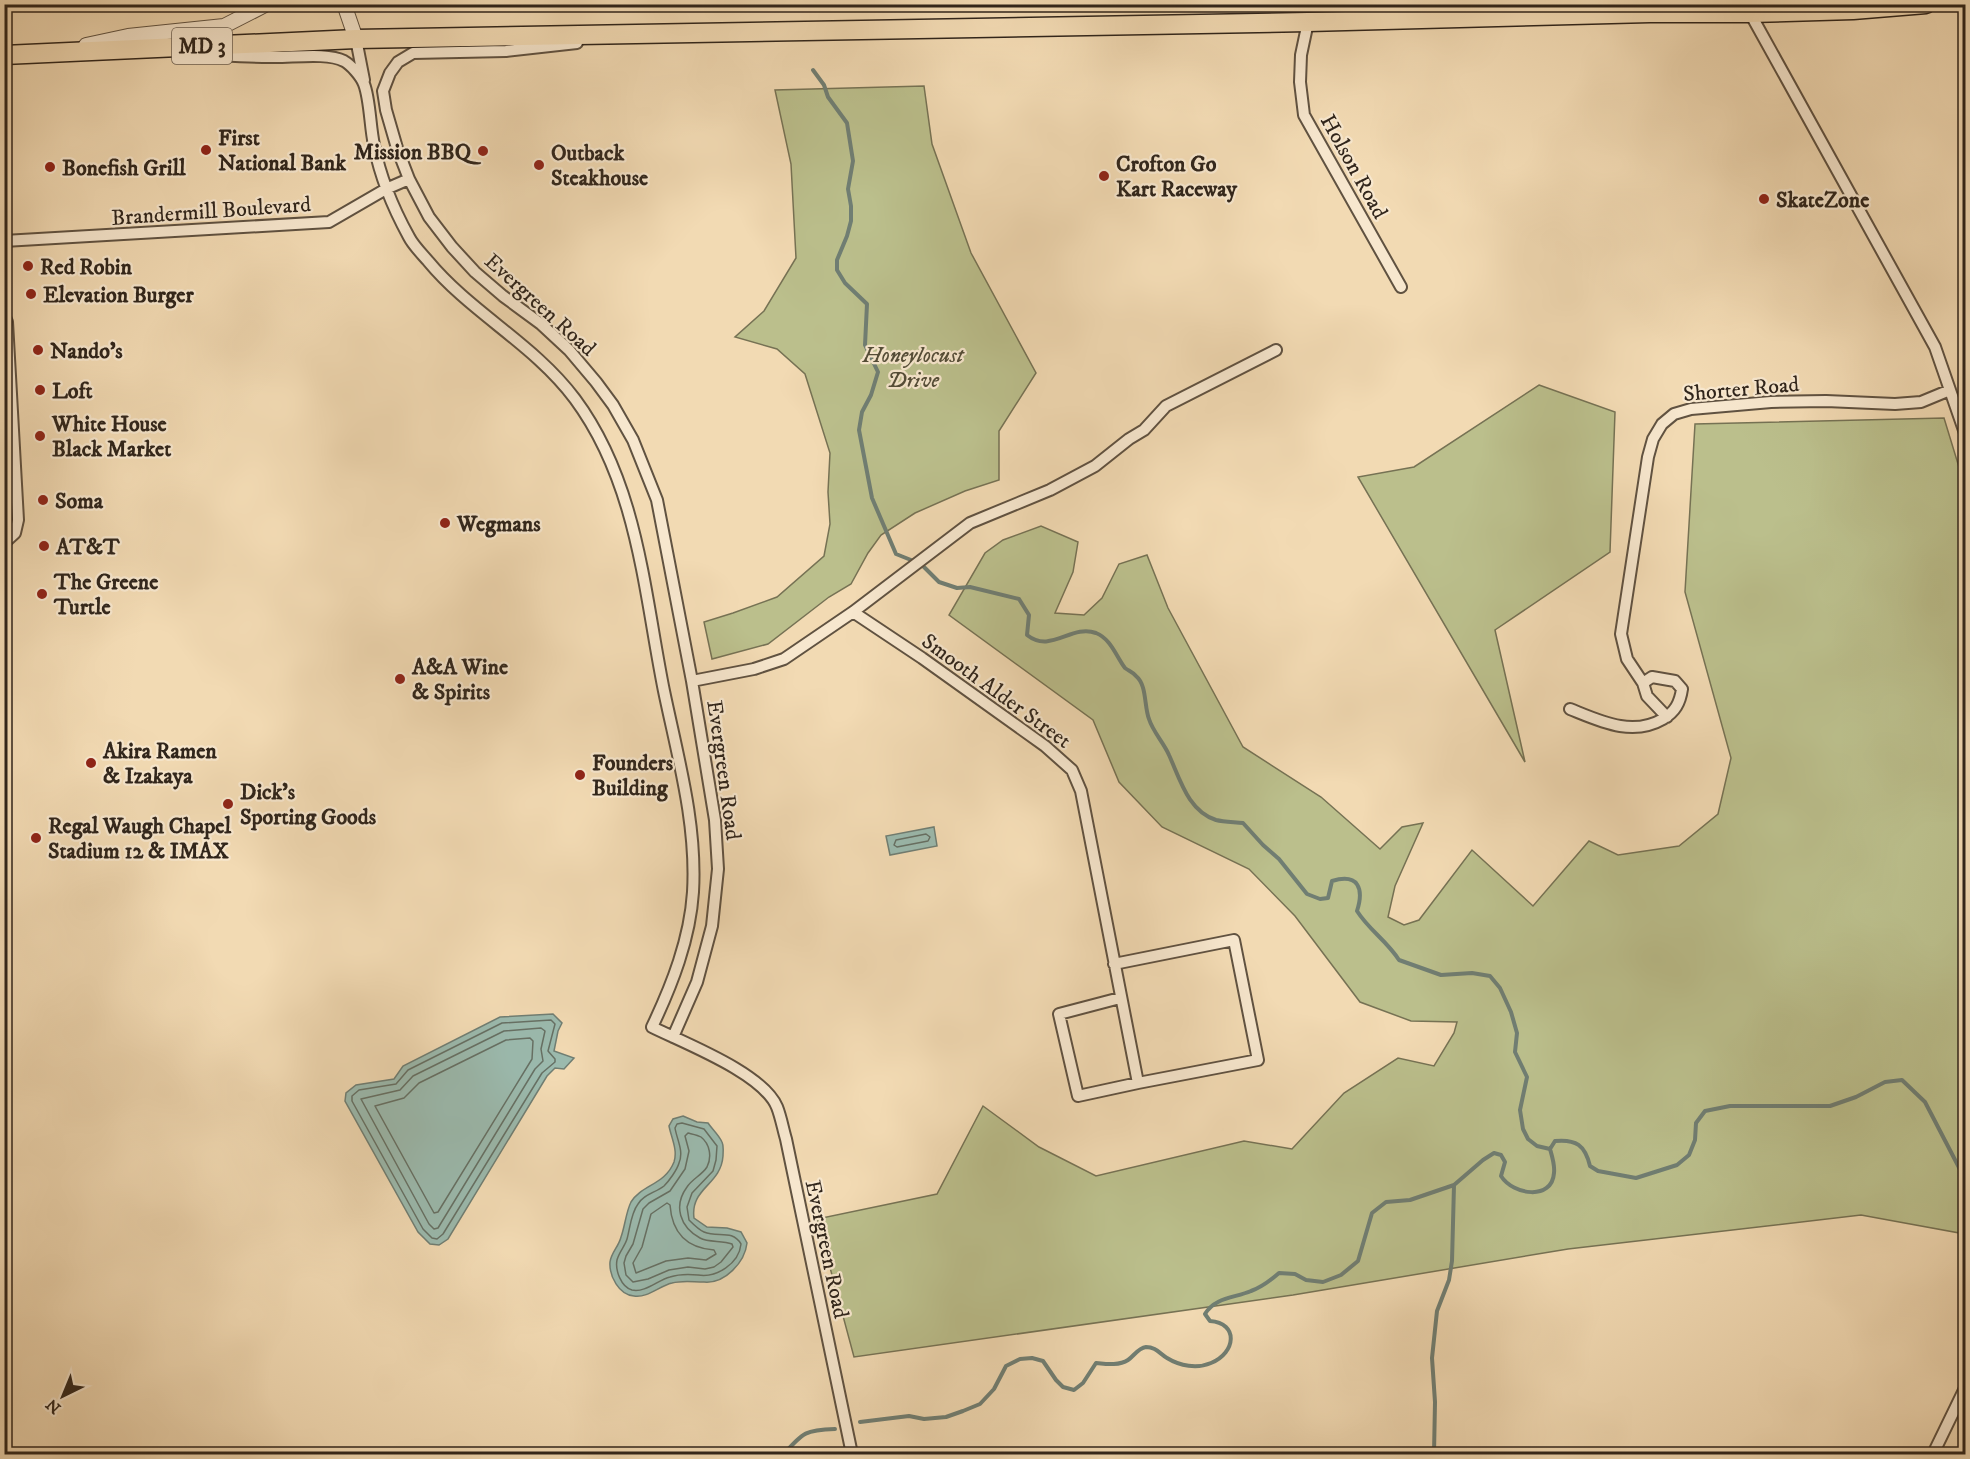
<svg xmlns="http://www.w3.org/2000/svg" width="1970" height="1459" viewBox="0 0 1970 1459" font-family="'IM FELL DW Pica',serif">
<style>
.green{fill:#bbbf8c;stroke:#767254;stroke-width:1.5}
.water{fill:#9bbaae;stroke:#707e73;stroke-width:1.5}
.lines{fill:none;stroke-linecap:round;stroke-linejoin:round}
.shore{stroke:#667064;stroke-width:1.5}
.stream{stroke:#707e73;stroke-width:4}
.minor-casing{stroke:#605241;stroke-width:14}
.tertiary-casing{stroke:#605241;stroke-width:16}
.trunk-casing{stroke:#30251b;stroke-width:21}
.minor{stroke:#f7e7ce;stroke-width:10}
.tertiary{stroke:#f7e7ce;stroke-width:14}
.trunk{stroke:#f2dab3;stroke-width:18}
.poi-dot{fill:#8f2418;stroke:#f7e7ce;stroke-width:2}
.labels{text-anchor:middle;stroke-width:4.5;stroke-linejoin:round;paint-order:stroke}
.shield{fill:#f7e7ce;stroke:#6c5f51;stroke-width:1.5}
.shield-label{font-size:21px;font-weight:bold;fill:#30251b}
.poi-label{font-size:22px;font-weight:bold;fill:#30251b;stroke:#f7e7ce;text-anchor:start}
.street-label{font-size:22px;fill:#30251b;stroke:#f7e7ce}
.park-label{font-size:22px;font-style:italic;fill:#534c37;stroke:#f7e7ce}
</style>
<rect width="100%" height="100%" fill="#f2dab3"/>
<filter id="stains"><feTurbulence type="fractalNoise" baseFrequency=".00333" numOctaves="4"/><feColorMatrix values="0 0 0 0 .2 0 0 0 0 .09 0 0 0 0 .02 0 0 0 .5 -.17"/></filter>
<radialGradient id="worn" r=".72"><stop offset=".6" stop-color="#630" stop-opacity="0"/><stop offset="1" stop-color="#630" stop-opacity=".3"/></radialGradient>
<path class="green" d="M924,86L932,144L971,253L1036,373L999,431V480L965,491L915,513L881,535L868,553L851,584L829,597L768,644L712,659L704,622L733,613L777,597L824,556L830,524L828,492L830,453L805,374L777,349L735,337L764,311L796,258L791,164L775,90Z
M1539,385L1615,412L1610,552L1495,630L1525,762L1358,477L1414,467Z
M1944,418L1966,490L1965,1234L1861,1215L1568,1249L1293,1295L854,1357L817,1219L937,1194L983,1106L1039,1147L1096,1176L1244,1141L1292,1149L1344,1093L1398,1058L1434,1066L1454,1033L1457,1022L1411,1021L1360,1002L1295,916L1249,869L1162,827L1119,782L1093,720L949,615L985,553L1003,540L1041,526L1078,542L1073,572L1055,613L1084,615L1102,598L1119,564L1147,555L1168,608L1243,747L1321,797L1380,849L1402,827L1423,823L1395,886L1388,917L1404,925L1419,920L1472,850L1533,906L1589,841L1618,855L1679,846L1718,814L1731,758L1685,592L1695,424Z"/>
<path class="water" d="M934,827L937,846L890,855L886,836Z
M553,1014L562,1023L558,1031L554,1051L574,1058L564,1069L555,1068L547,1076L448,1239L439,1245L430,1244L418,1232L345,1101L346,1093L356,1085L394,1079L403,1066L500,1017Z
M683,1116L697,1122L708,1123C712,1129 719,1135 722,1142C724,1146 723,1151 723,1156C721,1185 690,1188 694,1218L707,1227L727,1228L741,1232L747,1243C745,1262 725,1284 704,1282C693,1282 683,1280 672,1283C659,1286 648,1298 634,1296C619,1295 609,1276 610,1262C611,1253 619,1246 621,1237C625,1226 626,1212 631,1202C641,1185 665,1185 674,1162C678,1150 671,1137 669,1126L673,1119Z"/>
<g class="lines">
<path class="shore" d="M926,834L930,837L928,841L897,847L894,845L896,840Z
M551,1020L555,1024L548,1051L555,1059V1062L542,1073L443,1234L437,1239L432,1238L423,1229L352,1101V1096L359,1090L396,1084L408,1070L502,1023Z
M541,1028L545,1031L541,1049L543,1061L535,1069L438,1228L434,1229L429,1224L361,1099L400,1090L413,1076L504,1031Z
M530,1038L533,1041L532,1059L438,1212L434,1213L375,1106L404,1098L419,1083L506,1040Z
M682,1123L704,1129L717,1146L716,1160L713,1171L692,1193L687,1207L689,1220C693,1224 699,1230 704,1232C718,1238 732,1229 741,1244C739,1264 716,1278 698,1275C688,1274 679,1274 670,1277C658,1280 645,1293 632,1290C621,1287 615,1270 617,1260C619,1252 625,1246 627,1239C630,1228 631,1213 638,1204C644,1194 655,1193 664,1186C669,1181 677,1170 679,1163C684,1151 677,1140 675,1128L677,1124Z
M688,1133C692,1134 698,1135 701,1137C710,1144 712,1157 707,1167C702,1175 692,1179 687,1187C673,1206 680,1227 700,1238C709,1243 722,1240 732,1244L733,1247L721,1262L714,1267L705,1269L688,1267L669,1270L648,1279L633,1282L626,1275L624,1263L626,1256L633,1244L643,1209L649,1203L670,1191L685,1169L689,1151L685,1136Z
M667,1203L670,1205C672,1233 687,1248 714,1250L716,1254L706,1260L688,1258L666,1261L636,1273L633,1263L642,1247L651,1214Z"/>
<path class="stream" d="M813,70L824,85L828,97L847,123L853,161L848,189L851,206V221L847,236L837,260V270L845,283L867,304L865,345L878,372L871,395L862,412L859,430L872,498L896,554L921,564L939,582L957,588L970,587L1019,599L1029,615L1027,635C1051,654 1071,624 1096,633C1111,639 1116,656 1125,668C1129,671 1133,672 1136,676C1147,685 1144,706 1149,719C1153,732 1164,743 1169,755C1180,779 1188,811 1216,820C1224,822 1235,822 1243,823L1263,845L1279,859L1307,894L1320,899L1328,898L1332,881C1359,873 1364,889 1357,911C1369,930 1387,941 1399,960L1441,975L1472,973L1490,976L1500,988L1511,1012L1517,1033L1515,1052L1527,1077L1520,1110L1523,1129L1528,1139L1537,1146L1550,1149
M860,1422L909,1416L924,1419L946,1417L963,1411L980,1404L994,1389L1006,1366L1020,1359L1032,1358L1043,1361L1056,1380L1063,1387L1074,1390L1083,1383L1096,1363C1106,1364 1119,1366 1128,1360C1134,1356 1138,1348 1146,1347C1156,1347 1160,1354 1167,1358C1180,1366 1197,1369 1211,1363C1236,1353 1239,1323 1210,1321L1205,1314C1215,1297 1235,1298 1251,1291C1262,1287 1271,1280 1279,1273L1295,1274L1306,1280L1323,1282L1341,1275L1358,1261L1372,1213L1386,1202L1410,1200L1454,1185L1483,1160L1494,1153L1501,1155L1505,1162L1501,1176C1513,1195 1552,1201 1554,1173C1555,1165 1552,1156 1550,1149L1555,1141C1576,1139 1585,1145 1590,1166L1598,1171L1636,1178L1677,1165L1689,1155L1695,1140L1696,1123L1705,1111L1730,1106H1830L1856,1097L1885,1082L1902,1080L1925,1102L1966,1181
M784,1454C803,1432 806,1430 835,1429
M1434,1454L1435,1402L1432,1358L1437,1311L1449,1280L1452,1261L1454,1185"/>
<defs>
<path id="minor" d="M1750,13L1935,347L1966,436
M1308,22L1301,55L1300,82L1304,115L1401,287
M356,39L364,80
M577,43L506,51L413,53L398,62L390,73L383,91L386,110L397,148L409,179L429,217L452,247L475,272L503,296L541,324L569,350L596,382L613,405L633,440L657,500L692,681L715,820L718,869L712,926L697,982L673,1037
M197,54C221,55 246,57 270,57C290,58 327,52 344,61C351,65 361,76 364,84C370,99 370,127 374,145C380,176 393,208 409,237C413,245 421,253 428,261C471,313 534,344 575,399C638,484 644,592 664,691C678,758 697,824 693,892C690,939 672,985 652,1027C684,1043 763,1073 777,1107C781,1117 783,1129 786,1139L852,1454
M4,241L329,222L386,189L409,179
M4,315L7,322L18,520L15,533L4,543
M4,609L5,618
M853,612L922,658L1045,746L1072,770L1081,791L1138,1083L1078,1096L1059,1014L1120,998
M692,681L754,669L784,659L853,612L970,523L1050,490L1095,466L1129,439L1144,430L1166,406L1276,350
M1643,683L1647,696L1667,717
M1570,709C1600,721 1632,737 1663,719C1675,712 1680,703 1682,689L1675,681L1652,677L1643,683L1627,659L1621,634L1648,457L1653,439L1662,424L1674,414L1691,409L1771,402L1826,401L1895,404L1921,402L1950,390
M1114,964L1234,940L1258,1060L1138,1083
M1933,1454L1966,1386"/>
<path id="tertiary" d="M344,4L356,39
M86,45L128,36L224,26L267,4"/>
<path id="trunk" d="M4,55L356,39L1308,22L1650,13H1750L1853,10L1926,4"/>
</defs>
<use href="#minor" class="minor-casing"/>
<use href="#tertiary" class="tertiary-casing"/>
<use href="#trunk" class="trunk-casing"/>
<use href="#minor" class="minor"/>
<use href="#tertiary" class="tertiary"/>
<use href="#trunk" class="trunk"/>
</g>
<g class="poi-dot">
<circle cx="206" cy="150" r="6"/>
<circle cx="483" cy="151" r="6"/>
<circle cx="539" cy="165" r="6"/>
<circle cx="50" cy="167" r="6"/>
<circle cx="1104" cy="176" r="6"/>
<circle cx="1764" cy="199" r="6"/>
<circle cx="28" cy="266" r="6"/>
<circle cx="31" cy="294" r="6"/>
<circle cx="38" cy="350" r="6"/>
<circle cx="40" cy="390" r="6"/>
<circle cx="40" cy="436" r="6"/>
<circle cx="43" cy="500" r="6"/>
<circle cx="445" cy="523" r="6"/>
<circle cx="44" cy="546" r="6"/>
<circle cx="42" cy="594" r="6"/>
<circle cx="400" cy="679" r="6"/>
<circle cx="91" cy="763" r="6"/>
<circle cx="580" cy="775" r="6"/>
<circle cx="228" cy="804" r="6"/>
<circle cx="36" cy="838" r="6"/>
</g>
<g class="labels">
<rect class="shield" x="172" y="28" width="60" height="36" rx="4.5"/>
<g class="shield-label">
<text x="202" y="53">MD 3</text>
</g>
<g class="poi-label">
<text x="218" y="145">First<tspan x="218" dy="25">National Bank</tspan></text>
<text x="471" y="159" text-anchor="end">Mission BBQ</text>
<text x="551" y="160">Outback<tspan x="551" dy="25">Steakhouse</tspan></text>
<text x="1116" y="171">Crofton Go<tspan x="1116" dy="25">Kart Raceway</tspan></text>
<text x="62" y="175">Bonefish Grill</text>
<text x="1776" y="207">SkateZone</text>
<text x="40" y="274">Red Robin</text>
<text x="43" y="302">Elevation Burger</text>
<text x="50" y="358">Nando's</text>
<text x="52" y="398">Loft</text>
<text x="52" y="431">White House<tspan x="52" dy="25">Black Market</tspan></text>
<text x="55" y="508">Soma</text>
<text x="457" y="531">Wegmans</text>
<text x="56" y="554">AT&amp;T</text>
<text x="54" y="589">The Greene<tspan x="54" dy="25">Turtle</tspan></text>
<text x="412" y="674">A&amp;A Wine<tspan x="412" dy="25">&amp; Spirits</tspan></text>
<text x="103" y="758">Akira Ramen<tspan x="103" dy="25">&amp; Izakaya</tspan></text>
<text x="592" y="770">Founders<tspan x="592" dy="25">Building</tspan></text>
<text x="240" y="799">Dick's<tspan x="240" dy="25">Sporting Goods</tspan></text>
<text x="48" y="833">Regal Waugh Chapel<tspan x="48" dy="25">Stadium 12 &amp; IMAX</tspan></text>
</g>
<g class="street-label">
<text transform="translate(1355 166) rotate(61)" y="8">Holson Road</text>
<text transform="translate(211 210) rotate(-4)" y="8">Brandermill Boulevard</text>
<text transform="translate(541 304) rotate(42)" y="8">Evergreen Road</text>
<text transform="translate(1741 388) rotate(-5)" y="8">Shorter Road</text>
<text transform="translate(997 690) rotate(36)" y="8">Smooth Alder Street</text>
<text transform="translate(725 770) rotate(82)" y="8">Evergreen Road</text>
<text transform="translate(828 1249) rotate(78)" y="8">Evergreen Road</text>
</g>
<g class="park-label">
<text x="913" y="362">Honeylocust<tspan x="913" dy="25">Drive</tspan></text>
</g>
</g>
<rect width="1970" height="1459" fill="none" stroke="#f2dab3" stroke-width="24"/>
<rect x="6" y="6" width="1958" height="1447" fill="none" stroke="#30251b" stroke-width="3"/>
<rect x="12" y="12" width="1946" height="1435" fill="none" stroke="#30251b" stroke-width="1.5"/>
<g transform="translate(63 1396) rotate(223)" stroke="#f7e7ce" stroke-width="4.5" paint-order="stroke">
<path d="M0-4.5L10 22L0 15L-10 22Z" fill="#30251b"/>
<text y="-9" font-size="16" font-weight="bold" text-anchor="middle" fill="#30251b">N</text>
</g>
<rect width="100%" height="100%" filter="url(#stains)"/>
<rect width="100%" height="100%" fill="url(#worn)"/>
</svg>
